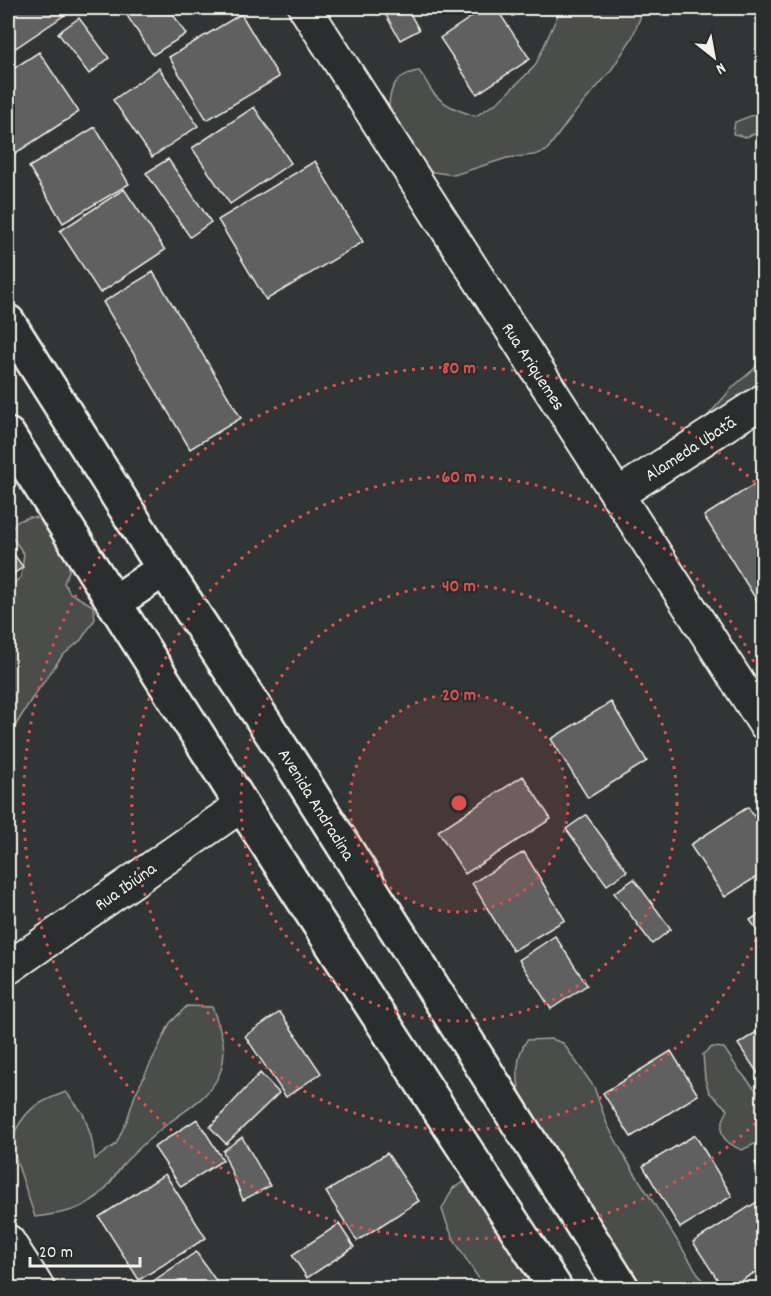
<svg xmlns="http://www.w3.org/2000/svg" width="771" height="1296" viewBox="0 0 771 1296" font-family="Dekko,sans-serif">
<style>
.green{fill:#4b4d4c;stroke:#a09f9a;stroke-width:1.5}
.building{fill:#5f605f;stroke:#f4f1e8;stroke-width:1.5}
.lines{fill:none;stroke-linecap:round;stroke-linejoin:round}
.minor-casing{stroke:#f4f1e8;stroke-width:36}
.tertiary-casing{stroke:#f4f1e8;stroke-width:38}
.secondary-casing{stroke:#f4f1e8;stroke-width:38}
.minor{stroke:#2a2d2e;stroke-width:32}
.tertiary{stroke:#2a2d2e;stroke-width:33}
.secondary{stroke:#2a2d2e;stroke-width:33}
.ring{fill:none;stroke:#dc504e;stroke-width:3;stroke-dasharray:3 6}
.labels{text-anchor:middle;stroke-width:4.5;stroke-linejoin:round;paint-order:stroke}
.street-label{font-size:18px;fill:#f4f1e8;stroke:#2a2d2e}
.centre{fill:#dc504e;stroke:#2a2d2e;stroke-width:3}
.ring-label{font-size:18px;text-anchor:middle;font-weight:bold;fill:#dc504e;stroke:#2a2d2e;stroke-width:4.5;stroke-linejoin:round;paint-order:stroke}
</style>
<rect width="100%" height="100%" fill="#323535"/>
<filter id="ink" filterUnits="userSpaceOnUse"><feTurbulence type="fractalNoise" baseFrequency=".0167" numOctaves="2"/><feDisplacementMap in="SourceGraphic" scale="12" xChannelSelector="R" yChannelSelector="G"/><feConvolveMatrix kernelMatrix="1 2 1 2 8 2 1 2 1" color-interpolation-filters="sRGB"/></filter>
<g filter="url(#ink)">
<path class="green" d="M561,8H644L632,38L610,72L572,116L546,151L534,155L507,158L454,175L427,171L388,116C389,91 392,75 419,71C426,79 427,84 432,91C442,105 461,112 476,116L498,102L535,66Z
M763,111V131L746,137L733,134L735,122Z
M763,355V389L695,430L734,386L754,369Z
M29,517L42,518L70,558L69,571L64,583L70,593L93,606L95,619L81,640L62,656L31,700L8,738V588L21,577L24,554L9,533L16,522Z
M187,1006L212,1007C221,1030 230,1053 218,1077C207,1100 180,1113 161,1129C149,1139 138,1149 127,1160C115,1173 108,1191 91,1201C73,1213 56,1214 35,1217L10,1141C25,1110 33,1104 66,1092L83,1113L91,1136L95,1159L116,1144L127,1120L135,1095L158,1048L170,1023Z
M551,1039L563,1043L594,1087L607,1124L626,1159L707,1288H637L610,1235L574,1191L522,1100C516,1081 515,1056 527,1040Z
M712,1047L724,1048L738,1069L762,1097L763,1140L742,1150C720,1141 716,1131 728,1110L709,1092L705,1079L703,1054Z
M464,1182L477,1188L540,1288H485C469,1263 450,1239 442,1209L453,1188Z"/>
<path class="building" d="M8,8H75L8,53Z
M122,8H169L186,34L153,55Z
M401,8H407L419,30L400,40L386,15Z
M485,8H496L530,59L477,94L440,38Z
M507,8H526L513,16Z
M241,14L279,77L207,120L169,57Z
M79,18L109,58L89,74L58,33Z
M39,52L79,112L8,158V72Z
M159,68L198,126L152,157L113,100Z
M254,107L291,163L230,204L192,148Z
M95,127L129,184L63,223L29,167Z
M168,159L211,222L190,237L146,173Z
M315,161L363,242L266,300L218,220Z
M124,189L165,250L100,293L60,231Z
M153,272L241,418L190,449L103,302Z
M764,478V601L759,604L704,516Z
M8,546L23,567L8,578Z
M611,702L647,761L588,798L551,739Z
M523,776L551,819L465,874L438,831Z
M748,807L764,831V872L725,897L690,845Z
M586,815L627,871L607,885L566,829Z
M524,852L565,920L513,951L472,883Z
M634,879L671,929L652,944L614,893Z
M764,911V940L750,920Z
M555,936L587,985L551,1009L519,960Z
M280,1012L321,1073L286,1097L245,1036Z
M761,1029L764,1033V1076L761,1078L738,1044Z
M671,1051L698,1095L631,1137L603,1093Z
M260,1073L279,1093L226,1144L210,1127Z
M197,1119L223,1160L181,1187L154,1147Z
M695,1135L732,1196L680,1228L643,1166Z
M242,1137L270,1186L243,1200L223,1151Z
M387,1153L419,1201L357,1241L326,1192Z
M764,1157V1176L755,1163Z
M165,1174L206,1238L139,1280L99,1217Z
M763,1198L764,1267L729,1288H723L693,1242Z
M339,1224L354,1247L307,1278L292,1255Z
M196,1252L221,1288H143Z"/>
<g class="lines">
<defs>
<path id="minor" d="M305,8L764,723
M617,495L764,400
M8,968L242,805
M8,1241L38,1288"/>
<path id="tertiary" d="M114,603L164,569"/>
<path id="secondary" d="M8,322L164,569L301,778L622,1288
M8,435L242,805L555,1288"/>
</defs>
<use href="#minor" class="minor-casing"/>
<use href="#tertiary" class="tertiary-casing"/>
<use href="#secondary" class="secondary-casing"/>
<use href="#minor" class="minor"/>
<use href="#tertiary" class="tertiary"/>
<use href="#secondary" class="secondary"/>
</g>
</g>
<circle cx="459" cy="803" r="109" fill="#dc504e" fill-opacity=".12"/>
<g class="ring">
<circle cx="459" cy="803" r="109"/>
<circle cx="459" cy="803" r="218"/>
<path d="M763 923A327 327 0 1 1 763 683"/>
<path d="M762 1117A436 436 0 1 1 762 489"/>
</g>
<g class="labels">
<g class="street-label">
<text transform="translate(534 366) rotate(57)" y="6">Rua Ariquemes</text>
<text transform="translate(690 448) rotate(-33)" y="6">Alameda Ubatã</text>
<text transform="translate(317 804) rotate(58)" y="6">Avenida Andradina</text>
<text transform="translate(125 886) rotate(-35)" y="6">Rua Ibiúna</text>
</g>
</g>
<circle cx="459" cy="803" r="9" class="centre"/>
<g class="ring-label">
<text x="459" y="373">80 m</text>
<text x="459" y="482">60 m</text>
<text x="459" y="591">40 m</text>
<text x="459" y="700">20 m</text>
</g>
<rect width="771" height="1296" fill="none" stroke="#2a2d2e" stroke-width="30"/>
<rect x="15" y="15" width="741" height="1266" fill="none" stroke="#f4f1e8" stroke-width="2" filter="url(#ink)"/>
<g transform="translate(714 57) rotate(149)" stroke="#2a2d2e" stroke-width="4.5" paint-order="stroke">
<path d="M0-4.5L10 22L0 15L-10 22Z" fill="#f4f1e8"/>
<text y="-9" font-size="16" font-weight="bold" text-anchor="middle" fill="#f4f1e8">N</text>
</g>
<path d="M30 1257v9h110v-9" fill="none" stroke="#f4f1e8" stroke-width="3"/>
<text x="39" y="1257" font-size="18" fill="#f4f1e8" stroke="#2a2d2e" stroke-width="4.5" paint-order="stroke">20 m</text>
</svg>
